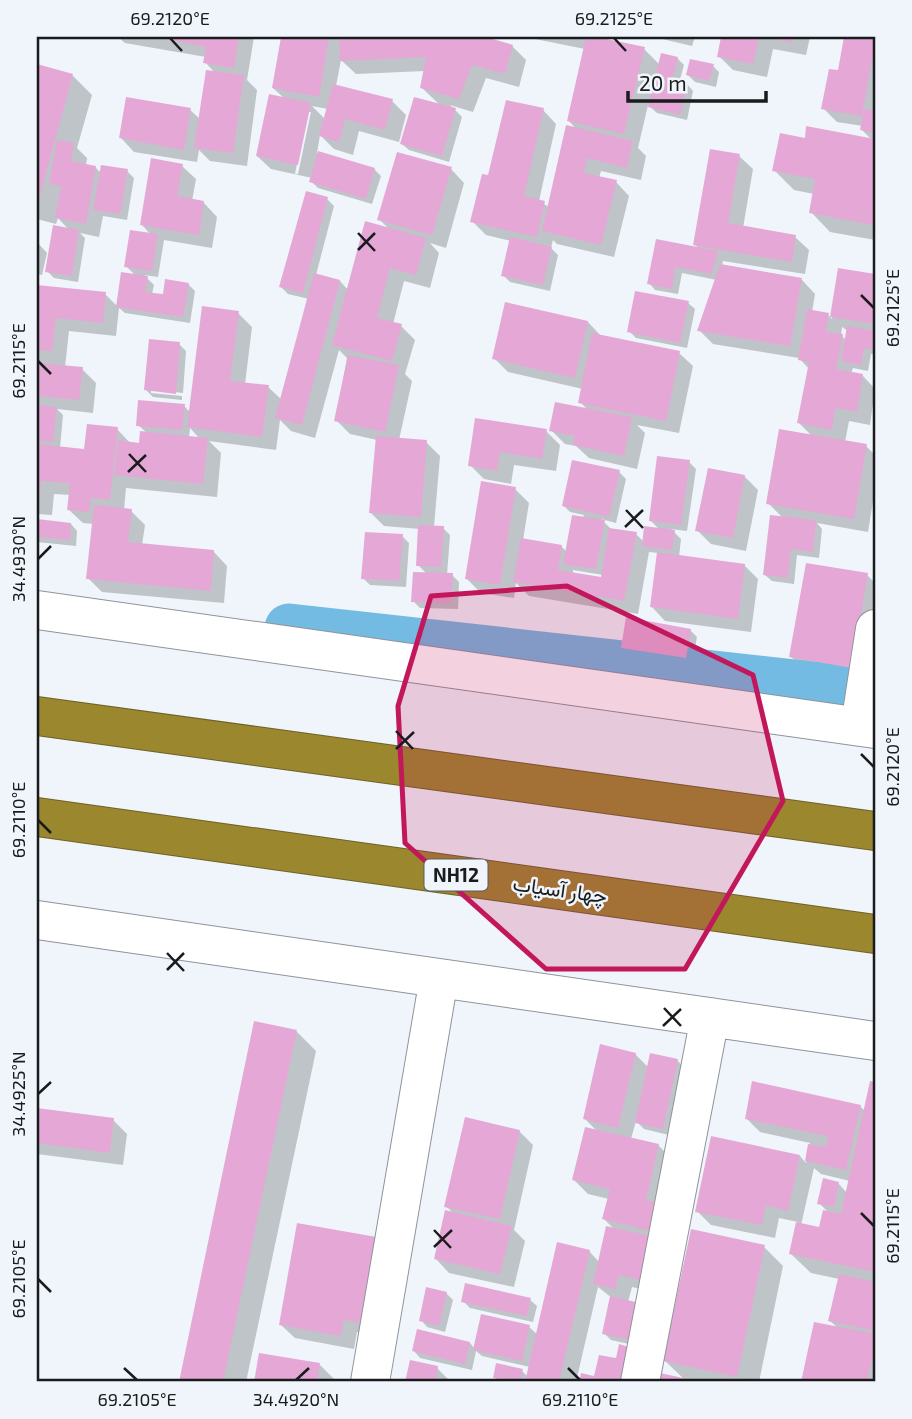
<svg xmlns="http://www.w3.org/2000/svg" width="912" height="1419" viewBox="0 0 912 1419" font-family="'Exo 2',Vazirmatn,sans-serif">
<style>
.shadow{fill:#0003;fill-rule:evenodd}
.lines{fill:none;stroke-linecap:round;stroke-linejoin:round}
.canal{stroke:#73bbe3;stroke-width:49}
.building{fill:#e5a8d6}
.minor-casing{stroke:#8f949a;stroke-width:40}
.highway-casing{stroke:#6e6128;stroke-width:40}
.minor{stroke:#fff;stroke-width:38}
.highway{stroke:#9b872e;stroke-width:38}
.marked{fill:#c2185b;fill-opacity:0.2;stroke:#c2185b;stroke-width:5;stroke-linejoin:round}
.ticks{fill:none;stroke:#191b1d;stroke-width:2.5}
.labels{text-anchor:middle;stroke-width:5;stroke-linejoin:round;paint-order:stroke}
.shield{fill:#eff5fb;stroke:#595c60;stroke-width:2}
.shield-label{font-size:19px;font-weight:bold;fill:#191b1d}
.street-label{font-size:21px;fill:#191b1d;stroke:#eff5fb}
.neatline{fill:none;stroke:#191b1d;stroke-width:2.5}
.ticks-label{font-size:18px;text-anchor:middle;fill:#191b1d}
</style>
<rect width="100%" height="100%" fill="#eff5fb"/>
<path class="shadow" d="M118,37H254L247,80L257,90L247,166L210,161L199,150L197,162L134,152L121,138L190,110L200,119L215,73L205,62L206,57L125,43Z
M283,37L341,39V37H479L512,46L526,60L519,87L486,78L473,112L450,105L462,117L449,162L409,150L402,144L441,106L422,88L425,71L356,74L341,60L336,86L392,101L406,115L399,142L359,131L353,155L334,149L320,135L317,153L374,169L381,176L372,204L318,188L311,181L312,178L271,169L257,156L285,99L273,88ZM312,106L328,109L325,119ZM307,112H311L298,174H295Z
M525,37H592L644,49L660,65L677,58L684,65L679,83L687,84L693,91L687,120L657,113L648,105L638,148L646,156L641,180L601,171L599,178L616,182L629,196L614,257L557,244L553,240L551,248L558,255L550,291L510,282L503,275L511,241L486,235L472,221L489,177L543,110L556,124L539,201L549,207L577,130L569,121L585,49Z
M654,37H695L692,46Z
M723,37H810L806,55L773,49L767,77L733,70L719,56Z
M846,37H875V240L830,232L811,212L814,194L794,190L774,170L806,140H872L862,130L863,126L837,122L823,108L840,72Z
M37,66L73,76L92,95L77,148L87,158L86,166L95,167L101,173L127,171L134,178L127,220L103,216L99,237L80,233L85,238L78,282L54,278L47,271L69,230L58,218L56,224L37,219Z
M713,66L719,72L716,87L695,82L688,75Z
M739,156L753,169L743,228L795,237L809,250L805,274L723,261L722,266L802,280L815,294L812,312L828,315L832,319L840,270L875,275V354H871L868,371L853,368L851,374L863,376L875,389L870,425L849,421L845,442L866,446L875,455V489L868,532L817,523L822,529L819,558L797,555L794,584L772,581L765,575L783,518L768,503L813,437L799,423L809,369L799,358L713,344L699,330L717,280L682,273L678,294L655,290L649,283L700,249L695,245ZM842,327L848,331L846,340L841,335Z
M182,166L196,179L192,201L204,203L217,217L212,248L164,240L158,277L144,275L154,285L152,294L164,296L188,284L195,291L190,323L125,313L119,308L116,336L69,331L65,367L82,369L96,383L93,413L57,409L63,415L60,448L86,451L117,429L131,444L140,445L147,433L138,425L184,406L190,412L238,313L252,327L245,384L268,387L282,400L309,299L288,294L281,287L327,199L334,206L316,275L340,281L348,290L390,230L379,219L451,169L464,183L446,248L430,243L439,253L430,288L404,281L393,324L401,326L415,340L405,374L412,381L399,440L426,442L440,456L434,527L443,528L450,535L447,575H452L459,582L458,609L420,608L413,601L427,574L418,565L420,529L384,526L370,512L377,440L350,434L336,420L347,358L339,350L315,438L291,431L280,420L276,450L209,441L221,453L217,497L126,488L124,510L131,511L145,525L142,545L214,552L227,566L224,603L102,592L88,578L94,524L83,523L69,510L71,495L54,494L52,515L37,514V287L105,294L118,307L136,276L126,266L151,235L142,225ZM190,428L200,439L189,437Z
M37,242L47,253L42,275L37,274Z
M688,303L695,309L687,348L636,338L629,331Z
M588,322L602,337L679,353L693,366L679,433L637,425L645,433L637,469L589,458L576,446L565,444L551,430L588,410L580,402L583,389L508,372L494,358Z
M179,344L186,351L183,393L151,389V393L182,396V400L153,397L146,390Z
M546,431L560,445L556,471L514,465L511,484L484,479L470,465Z
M689,462L696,469L687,531L671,529L681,539L679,557L744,565L758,579L751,632L665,621L652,607L659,553L649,552L638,614L529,596L516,583L514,598L481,593L467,579L515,489L529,503L523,540L561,546L567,552L584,515L570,512L564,506L619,472L626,479L616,523L601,519L611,529L636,534L644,542L660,530L650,520ZM573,570L603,575L602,579L573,574Z
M744,476L758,490L746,551L711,544L697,530Z
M37,521L71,524L77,531L76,546L37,542Z
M402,536L409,543L406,587L370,585L363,578Z
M867,575L875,583V624L866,681L805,670L791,657Z
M690,630L697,637L692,664L630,654L623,647Z
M256,1024L297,1032L316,1051L246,1382H181Z
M635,1054L649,1068L678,1061L684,1068L669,1135L644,1129L636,1121L631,1139L658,1145L672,1159L658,1293L632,1287L628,1302L642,1347L611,1340L604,1333L612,1298L598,1287L576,1382H500L495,1377L522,1371L528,1377L530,1367L482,1356L476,1351L472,1370L420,1358L414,1351L470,1343L475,1349L529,1327L538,1335L589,1251L599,1262L615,1230L604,1219L609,1199L588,1194L574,1180L597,1131L585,1119Z
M871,1083L875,1084V1382H803L838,1328L830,1321L839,1279L811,1273L791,1254L798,1222L779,1218L775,1238L711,1225L697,1211L800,1156L806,1163L810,1143L760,1132L746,1118L860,1106L865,1111ZM814,1168L821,1174L850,1181L847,1193L838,1183L819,1203L829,1213L820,1229L801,1225Z
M37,1110L113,1120L127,1134L123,1165L37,1154Z
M519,1131L533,1145L514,1230L525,1241L514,1287L449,1273L436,1259L454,1214L446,1206Z
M298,1225L381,1336L357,1332L354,1349L295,1338L281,1325Z
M764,1247L783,1266L759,1382H659L661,1375L685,1380L664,1360Z
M446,1293L453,1300L445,1332L427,1327L421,1320Z
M530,1300L537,1306L533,1322L470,1308L463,1301Z
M261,1355L320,1365L337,1382H256Z
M412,1362L437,1368L451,1382H407Z"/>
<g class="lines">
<path class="canal" d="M289,628L875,693"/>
</g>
<path class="building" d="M156,37H239L234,68L203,63L206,47Z
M281,37H329L319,97L272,88Z
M339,37H486L513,45L505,74L472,65L459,99L420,88L426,57L340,61Z
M586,37H597L645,47L624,134L567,121Z
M721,37H759L753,64L717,57Z
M769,37H793L792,43Z
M844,37H875V55L873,54L862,116L821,109L829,69L838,70Z
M661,53L678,57L672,79L687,83L680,115L648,107Z
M690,59L714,64L709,81L686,75Z
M37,64L73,74L38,203H37Z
M206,70L244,75L233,153L194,148Z
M333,84L393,99L385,130L345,119L339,142L319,136Z
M269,94L311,103L298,165L256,156Z
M126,97L191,108L184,150L119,138Z
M414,97L456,108L442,156L400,144Z
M506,100L544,108L524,196L545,201L537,237L470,222L482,174L488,175Z
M864,109L875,111V133L860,130Z
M566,125L633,141L627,168L587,158L584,173L617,180L601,245L542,231Z
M806,126L875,139V225L809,213L815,179L772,171L780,133L805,138Z
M57,140L74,143L71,161L96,166L86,224L55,218L61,186L49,184Z
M710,149L740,154L728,223L796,235L792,262L693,245Z
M318,151L375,168L366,199L309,182Z
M397,152L452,167L432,235L377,220Z
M151,158L183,164L177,196L204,201L199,235L140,225Z
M101,165L128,169L120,214L93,210Z
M306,191L328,197L303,293L279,287Z
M365,221L426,238L416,275L390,268L377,318L402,324L392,361L332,345Z
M53,225L79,230L72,276L45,272Z
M130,230L158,234L152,271L124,267Z
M510,237L552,247L543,285L501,276Z
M656,239L718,251L712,274L675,267L672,289L647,284Z
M720,264L802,278L790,346L697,331Z
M838,268L875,274V324L830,317Z
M121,272L148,276L145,292L163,294L165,279L189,283L183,317L116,307Z
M314,273L340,280L302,425L275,418Z
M37,285L106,292L103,323L56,318L52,351L40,350L38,363L83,367L79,400L37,396Z
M635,291L689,301L680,343L627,332Z
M505,302L588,321L575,378L492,359Z
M202,306L239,311L230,381L269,385L262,437L187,427Z
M807,309L829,313L826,332L843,334L836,369L863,374L857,412L835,408L832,430L797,423L809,362L798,360Z
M847,326L875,331V350L864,348L861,365L841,361Z
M592,333L680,351L666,421L578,403Z
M149,339L180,342L176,394L144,390Z
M348,355L399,365L385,432L334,421Z
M138,400L185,404L182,430L136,426Z
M555,402L632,417L624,456L573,445L575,436L549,431Z
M37,405L57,407L53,442L37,441Z
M475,418L547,429L542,459L500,452L497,471L468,466Z
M87,424L118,427L110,500L91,498L89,512L67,510L70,483L41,481L39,499H37V444L84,449Z
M779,429L867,444L854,519L766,504Z
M140,431L208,438L203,484L114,475L118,440L139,443Z
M376,436L427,440L421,517L369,513Z
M657,456L690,460L681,525L649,521Z
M572,460L620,470L609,517L562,506Z
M708,468L745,475L733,538L695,531Z
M481,481L516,487L500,585L465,579Z
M94,505L132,509L128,542L214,550L211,591L86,579Z
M572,515L605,520L596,569L563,564Z
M770,515L816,520L813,552L791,549L788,578L763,575Z
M37,519L71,523L70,540L37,537Z
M418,525L444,526L441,567L416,566Z
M644,526L675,530L672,550L642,546Z
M609,528L637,532L624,601L513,582L521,538L562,545L558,570L601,577Z
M365,532L403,534L399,581L361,579Z
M657,552L745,564L738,619L650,607Z
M806,563L868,573L852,668L789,657Z
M413,572L453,573L451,603L411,602Z
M626,617L691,629L686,658L621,648Z
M254,1021L297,1030L223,1382H179Z
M600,1044L636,1053L618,1128L583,1119Z
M650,1053L678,1059L663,1129L635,1123Z
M752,1081L861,1105L846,1170L805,1161L808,1144L826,1147L828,1136L745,1119Z
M870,1081L875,1082V1272L789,1254L796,1222L819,1227L823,1210L841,1214Z
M37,1108L114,1118L110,1153L37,1143Z
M465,1117L520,1130L500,1219L444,1207Z
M585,1127L659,1144L646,1200L665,1204L659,1233L602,1219L610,1189L572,1180Z
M711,1136L800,1155L788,1211L766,1205L762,1225L695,1212Z
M823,1178L839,1182L834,1207L817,1204Z
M445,1210L512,1226L500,1274L434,1259Z
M297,1223L382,1238L367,1324L344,1320L341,1336L279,1325Z
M606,1226L655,1237L645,1281L619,1275L615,1289L593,1284Z
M691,1229L765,1245L737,1377L663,1361Z
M557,1242L590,1250L559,1382H525Z
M839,1274L875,1282V1331L828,1321Z
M465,1283L531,1298L527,1316L461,1302Z
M426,1287L447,1292L439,1326L419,1321Z
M610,1296L644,1304L636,1341L602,1334Z
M481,1314L530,1325L522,1361L473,1350Z
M814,1322L875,1334V1346L867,1382H801Z
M417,1329L470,1342L465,1364L412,1351Z
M619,1344L636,1349L628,1382H579L581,1373L594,1376L599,1355L616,1358Z
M259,1353L320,1363L317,1382H254Z
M410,1360L438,1366L435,1382H405Z
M496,1363L523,1369L519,1382L493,1378Z
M660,1373L697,1381V1382H658Z"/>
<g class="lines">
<defs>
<path id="minor" d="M37,610L875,729
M860,726L875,629
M37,920L875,1041
M370,1382L439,978
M640,1382L710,1017"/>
<path id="highway" d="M37,716L875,831
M37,817L875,934"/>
</defs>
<use href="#minor" class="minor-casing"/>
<use href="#highway" class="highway-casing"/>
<use href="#minor" class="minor"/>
<use href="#highway" class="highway"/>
</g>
<path class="marked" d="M567,586L753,675L783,801L685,969H546L405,843L398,706L431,596Z"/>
<path class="ticks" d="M170,38L182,51M614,38L626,51M358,233L375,251M358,250L375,233M861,295L874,308M38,361L51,374M129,454L146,472M128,472L146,455M626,510L643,528M625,527L643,510M38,559L51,546M396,731L413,749M396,749L414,732M861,754L874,767M38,820L51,833M167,953L184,971M167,970L184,953M664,1008L681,1026M663,1026L681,1009M38,1094L51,1082M861,1213L874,1226M434,1230L451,1248M434,1247L452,1230M38,1279L51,1292M124,1368L137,1380M568,1368L580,1380M296,1380L309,1368"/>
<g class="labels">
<rect class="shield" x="424.5" y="859.5" width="63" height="31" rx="5"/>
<g class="shield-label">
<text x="456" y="882">NH12</text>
</g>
<g class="street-label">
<text transform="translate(560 890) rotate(8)" y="7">چهار آسیاب</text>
</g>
</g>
<rect width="912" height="1419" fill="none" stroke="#eff5fb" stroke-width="77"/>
<path d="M628 91v10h138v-10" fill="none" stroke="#191b1d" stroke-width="3.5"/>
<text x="639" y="91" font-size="21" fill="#191b1d" stroke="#eff5fb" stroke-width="5" paint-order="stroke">20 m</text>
<rect x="38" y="38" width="836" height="1342" class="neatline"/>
<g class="ticks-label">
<text x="170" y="25">69.2120°E</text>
<text x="614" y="25">69.2125°E</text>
<text transform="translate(893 308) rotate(-90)" y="6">69.2125°E</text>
<text transform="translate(19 361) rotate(-90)" y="6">69.2115°E</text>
<text transform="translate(19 559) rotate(-90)" y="6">34.4930°N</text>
<text transform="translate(893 767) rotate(-90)" y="6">69.2120°E</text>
<text transform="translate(19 820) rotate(-90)" y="6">69.2110°E</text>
<text transform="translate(19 1094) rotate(-90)" y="6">34.4925°N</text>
<text transform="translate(893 1226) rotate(-90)" y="6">69.2115°E</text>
<text transform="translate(19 1279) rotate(-90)" y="6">69.2105°E</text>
<text x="137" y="1406">69.2105°E</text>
<text x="296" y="1406">34.4920°N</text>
<text x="580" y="1406">69.2110°E</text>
</g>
</svg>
